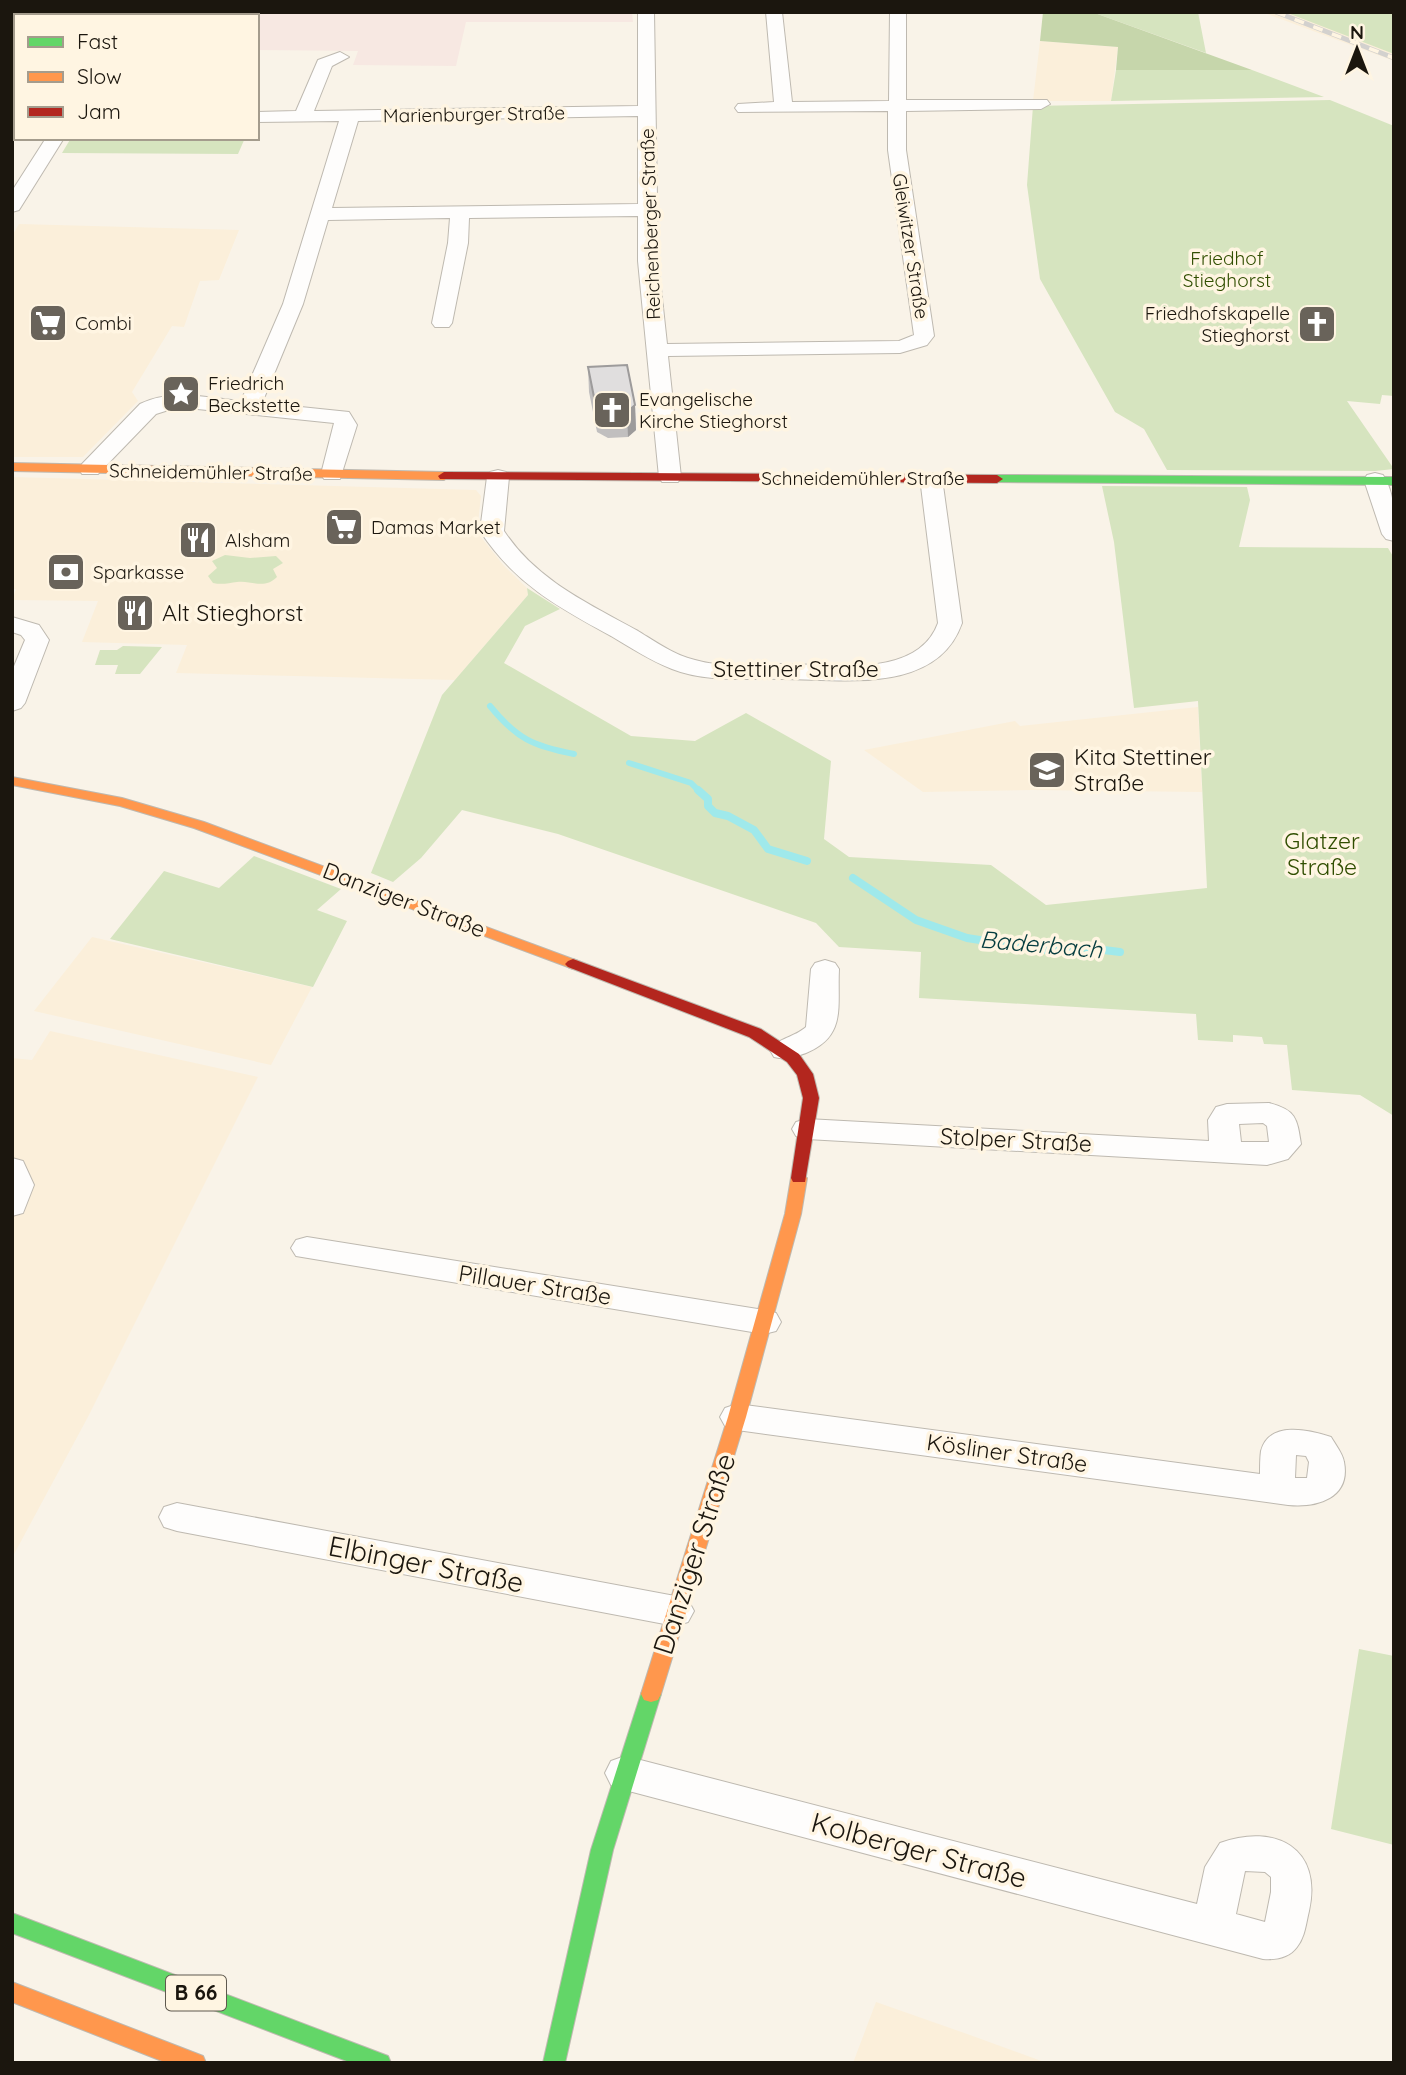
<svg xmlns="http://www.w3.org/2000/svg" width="1406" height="2075" viewBox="0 0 1406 2075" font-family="Quicksand,sans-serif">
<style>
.built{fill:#fbefda}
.industrial{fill:#f7e8e2}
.green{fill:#d6e4bf}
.forest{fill:#c6d6ab}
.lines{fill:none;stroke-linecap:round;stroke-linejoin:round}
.stream-far1{stroke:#9fe9eb;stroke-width:6}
.stream{stroke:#9fe9eb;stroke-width:8}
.street-casing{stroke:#beb9b0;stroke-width:2}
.fast-casing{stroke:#beb9b0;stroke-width:2}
.slow-casing{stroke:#beb9b0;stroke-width:2}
.jam-casing{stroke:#beb9b0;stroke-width:2}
.street{fill:#fefdfc;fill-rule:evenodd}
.fast{fill:#63d668;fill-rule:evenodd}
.slow{fill:#ff974d;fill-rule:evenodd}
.jam{fill:#b3261e;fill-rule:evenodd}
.rail-casing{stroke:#d3d1ce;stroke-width:5}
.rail{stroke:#fff5e2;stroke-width:3.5;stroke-dasharray:10;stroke-linecap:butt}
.wall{fill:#c1bfbf}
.shaded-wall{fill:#9d9b9b}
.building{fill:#e0dede;stroke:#9d9b9b;stroke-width:2}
.labels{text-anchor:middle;stroke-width:7;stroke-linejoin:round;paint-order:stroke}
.far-street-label{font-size:19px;fill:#1b160e;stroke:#fff5e2}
.far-park-label{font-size:19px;fill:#304e00;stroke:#fff5e2}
.far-poi-label{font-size:19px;fill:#1b160e;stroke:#fff5e2;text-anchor:start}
.shield{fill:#fff5e2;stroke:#5f594e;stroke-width:2}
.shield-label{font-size:21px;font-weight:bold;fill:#1b160e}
.poi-label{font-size:23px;fill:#1b160e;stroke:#fff5e2;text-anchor:start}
.street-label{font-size:23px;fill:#1b160e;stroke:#fff5e2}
.park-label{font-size:23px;fill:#304e00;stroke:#fff5e2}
.water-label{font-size:24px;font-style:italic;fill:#053c3f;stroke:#fff5e2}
.near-street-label{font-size:28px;fill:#1b160e;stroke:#fff5e2}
</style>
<rect width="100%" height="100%" fill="#f9f3e8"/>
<path class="built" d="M1262,12H1293L1394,53V61Z
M1040,41L1118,47L1111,101H1033Z
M19,224L239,230L219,280L200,281L184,327L172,326L132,392L138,401L83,457H12V236Z
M12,477L476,490L481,496L477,532L504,566L527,588L528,595L455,680L176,673L187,645L82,642L98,601L12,600L16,589H12Z
M1198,707L1202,792L1032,790L923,792L864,750L1015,721L1020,726Z
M92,937L312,987L271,1065L34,1011Z
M50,1031L258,1077L89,1415L12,1558V1058L32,1060Z
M876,2002L970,2035L1047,2063H853Z"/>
<path class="industrial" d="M152,12H632L633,22H466L456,66L353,65L358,51L257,50V16H149Z"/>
<path class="green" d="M1092,12H1198L1206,53Z
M1285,12H1394V54Z
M1116,70H1252L1324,97L1111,101Z
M1330,100L1394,126V396L1382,395L1380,404L1347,401L1394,469L1375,471L1167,470L1144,429L1115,412L1040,279L1027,185L1033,106Z
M71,138H245L238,154L62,153Z
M1102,486L1247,487L1250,500L1239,547L1388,548L1394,558V1116L1360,1095L1292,1090L1287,1045L1264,1044L1262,1037L1233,1035V1042L1198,1040L1196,1014L919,998L921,952L839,947L816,923L558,834L462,810L421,858L393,882L371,873L442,695L528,595L527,588L560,609L525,626L504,663L631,736L695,741L746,713L831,761L824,839L849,857L991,865L1046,905L1207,888L1198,701L1134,708L1114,542Z
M225,555L250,558L276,556L283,563L273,569L277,577C264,590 252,580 237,582C229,583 222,585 213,583L208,576L217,568L212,561Z
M123,646L162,647L140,674H115L118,665H95L100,650H117Z
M254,856L341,889L317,910L347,921L313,987L110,939L164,871L219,888Z
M1359,1649L1394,1656V1845L1331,1829Z"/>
<path class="forest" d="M1043,12H1092L1252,70H1116L1118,47L1040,41Z"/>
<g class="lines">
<path class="stream-far1" d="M490,706C517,739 533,746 574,754
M629,763L691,783L700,792"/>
<path class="stream" d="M698,790L708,799V806L715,813L728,816L754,830L768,849L807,861
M853,878L916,920L967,938L1043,950L1079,947L1120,952"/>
<defs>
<path id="street" d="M130,12H147L145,16H128Z
M638,12H654L658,261L667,344L899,341L914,335L888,150V111L738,112L735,108L738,104L774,102L766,12H782L792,102L889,101L890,12H906V100H1047L1050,104L1041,109L906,111V150L934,336L927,345L900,353L668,356L681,477L678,482H662L659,477L638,261V216L469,218L468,243L452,323L449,327H435L432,323L448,243L450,218L328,220L303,304L262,403L349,412L357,425L340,479H324L321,474L334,423L178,407L156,414L98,474H82L79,469L82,464L140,404C171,388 209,398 241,401L283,304L339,121L257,122V112L296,111L318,60L340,52L349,57L332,66L314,111L638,106ZM638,116V204L332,208L358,121Z
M46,138H64L19,210L12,212V191Z
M498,470L506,472L509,477L504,531C536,580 589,604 638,631C656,642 674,655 695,660C722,668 752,664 779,664C827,663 917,681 938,623L920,478L923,473H939L942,478L962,623C937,695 842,679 783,679C745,678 708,683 672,669C651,661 631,648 611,636C558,607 515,584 480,531L487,477L490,472Z
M1375,473L1383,475C1396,495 1394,518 1394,541L1386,539L1382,534L1364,480L1367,475Z
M12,617L39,625L49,640L25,703L21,708L12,711V671L25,640L21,635L12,632Z
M825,960L835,963L839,969C837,1007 847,1036 806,1053C794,1057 787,1060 774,1057L770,1050C778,1038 795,1037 806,1027L811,969L815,963Z
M1269,1103C1296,1110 1297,1118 1301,1144L1288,1159L1267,1165L807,1139L796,1136L792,1129L796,1122L807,1119L1209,1141L1208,1120L1216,1107L1227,1104ZM1263,1123L1267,1126L1269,1142H1241L1239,1124Z
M12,1158L23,1161L34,1185L23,1213L12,1216Z
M307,1237L764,1310L776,1313L781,1322L776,1331L764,1334L296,1256L291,1248L296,1240Z
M737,1404L1260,1474C1260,1467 1260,1458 1261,1451C1269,1420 1310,1430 1331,1437C1335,1444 1343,1454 1344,1462C1351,1498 1317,1508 1288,1505L737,1430L725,1426L720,1417L725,1408ZM1296,1455L1306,1456L1309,1462L1307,1478H1295Z
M177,1503L675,1596L688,1600L694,1611L688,1622L675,1626L177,1531L164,1527L159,1517L164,1507Z
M625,1756L1197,1904L1205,1867L1220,1843C1275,1823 1323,1848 1309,1911C1306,1923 1305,1937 1297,1947C1289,1958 1275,1960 1263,1959L625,1790L611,1785L605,1773L611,1761ZM1245,1871L1265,1872L1271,1877V1892L1265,1922L1236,1914Z"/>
<path id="fast" d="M997,475L1394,477V485L993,482V476Z
M651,1686L658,1688L661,1694L613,1850L565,2063H543L591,1850L641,1694L644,1688Z
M12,1913L388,2056L391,2063H352L12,1933Z"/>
<path id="slow" d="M12,463L444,472L450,476L444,480L12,471Z
M12,777L122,798L204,822L578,961L581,964L573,969L568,967L194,828L120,806L12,785Z
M799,1172L807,1178L801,1214L746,1417L661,1694L658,1700L651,1702L644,1700L641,1694L728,1417L785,1214L791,1178Z
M12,1982L203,2056L206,2063H167L12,2002Z"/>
<path id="jam" d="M444,472L997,475L1003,479L997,483L440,479L438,476Z
M573,959L761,1029L799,1054L813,1074L819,1098L805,1182H793L791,1178L803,1098L797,1075L787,1062L749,1037L568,967L565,964L568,961Z"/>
</defs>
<use href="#street" class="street-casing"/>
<use href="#fast" class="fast-casing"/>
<use href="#slow" class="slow-casing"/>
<use href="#jam" class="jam-casing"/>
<use href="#street" class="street"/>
<use href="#fast" class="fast"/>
<use href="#slow" class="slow"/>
<use href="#jam" class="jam"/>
<defs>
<path id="rail" d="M1276,12L1394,58"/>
</defs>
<use href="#rail" class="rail-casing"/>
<use href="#rail" class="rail"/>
</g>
<path class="wall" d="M588,367L635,405L636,430L628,437L608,438L597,432L589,392Z"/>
<path class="shaded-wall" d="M635,405L636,430L628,437L627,412Z"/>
<path class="building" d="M627,365L635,405L627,412L607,413L596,407L588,367Z"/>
<defs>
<symbol id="supermarket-square" viewBox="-11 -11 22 22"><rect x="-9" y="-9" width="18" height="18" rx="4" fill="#69635a" stroke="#fff5e2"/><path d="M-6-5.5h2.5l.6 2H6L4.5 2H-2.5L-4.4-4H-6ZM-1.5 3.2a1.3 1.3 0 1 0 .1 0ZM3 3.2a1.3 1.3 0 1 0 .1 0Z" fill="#fff"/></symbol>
<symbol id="church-square" viewBox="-11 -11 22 22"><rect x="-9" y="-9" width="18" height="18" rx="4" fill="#69635a" stroke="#fff5e2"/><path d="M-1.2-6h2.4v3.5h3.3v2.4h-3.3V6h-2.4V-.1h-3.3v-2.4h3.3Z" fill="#fff"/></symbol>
<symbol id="sight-square" viewBox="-11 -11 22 22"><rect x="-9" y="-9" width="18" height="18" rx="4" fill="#69635a" stroke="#fff5e2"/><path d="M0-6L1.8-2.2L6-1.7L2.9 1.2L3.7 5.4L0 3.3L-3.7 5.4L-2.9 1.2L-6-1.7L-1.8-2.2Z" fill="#fff"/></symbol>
<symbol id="restaurant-square" viewBox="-11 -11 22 22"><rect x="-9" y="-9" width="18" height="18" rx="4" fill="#69635a" stroke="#fff5e2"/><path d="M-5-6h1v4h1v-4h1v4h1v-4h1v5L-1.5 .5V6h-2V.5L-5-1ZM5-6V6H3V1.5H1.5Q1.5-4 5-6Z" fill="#fff"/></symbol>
<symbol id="bank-square" viewBox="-11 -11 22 22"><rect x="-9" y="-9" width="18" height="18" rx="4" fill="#69635a" stroke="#fff5e2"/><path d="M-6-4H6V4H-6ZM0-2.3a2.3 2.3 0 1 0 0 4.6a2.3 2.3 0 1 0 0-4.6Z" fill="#fff"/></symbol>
<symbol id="school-square" viewBox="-11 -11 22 22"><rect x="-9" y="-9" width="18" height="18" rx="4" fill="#69635a" stroke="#fff5e2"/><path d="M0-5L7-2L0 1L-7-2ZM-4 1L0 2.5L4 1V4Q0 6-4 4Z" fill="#fff"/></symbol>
</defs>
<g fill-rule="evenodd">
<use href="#supermarket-square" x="26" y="301" width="44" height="44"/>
<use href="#church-square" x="1295" y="302" width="44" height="44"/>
<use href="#sight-square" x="159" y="372" width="44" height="44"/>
<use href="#church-square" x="590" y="388" width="44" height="44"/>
<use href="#supermarket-square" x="322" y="505" width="44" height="44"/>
<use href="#restaurant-square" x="176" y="518" width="44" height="44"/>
<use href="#bank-square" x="44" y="550" width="44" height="44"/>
<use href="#restaurant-square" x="113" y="591" width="44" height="44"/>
<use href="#school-square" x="1025" y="748" width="44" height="44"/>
</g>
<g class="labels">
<g class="far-street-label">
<text transform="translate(474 114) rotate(-1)" y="7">Marienburger Straße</text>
<text transform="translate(650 224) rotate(-92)" y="7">Reichenberger Straße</text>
<text transform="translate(911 246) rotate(81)" y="7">Gleiwitzer Straße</text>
<text transform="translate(211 472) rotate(1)" y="7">Schneidemühler Straße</text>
<text x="863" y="485">Schneidemühler Straße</text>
</g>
<g class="far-park-label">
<text x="1227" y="265">Friedhof<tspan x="1227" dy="22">Stieghorst</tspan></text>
</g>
<g class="far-poi-label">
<text x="1290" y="320" text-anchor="end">Friedhofskapelle<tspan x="1290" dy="22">Stieghorst</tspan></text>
<text x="75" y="330">Combi</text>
<text x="208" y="390">Friedrich<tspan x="208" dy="22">Beckstette</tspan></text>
<text x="639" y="406">Evangelische<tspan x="639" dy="22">Kirche Stieghorst</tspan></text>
<text x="371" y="534">Damas Market</text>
<text x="225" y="547">Alsham</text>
<text x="93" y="579">Sparkasse</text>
</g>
<rect class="shield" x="166" y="1975.5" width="60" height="35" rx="5"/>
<g class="shield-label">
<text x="196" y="2000">B 66</text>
</g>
<g class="poi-label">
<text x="162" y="621">Alt Stieghorst</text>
<text x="1074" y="765">Kita Stettiner<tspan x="1074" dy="26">Straße</tspan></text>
</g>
<g class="street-label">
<text x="796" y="677">Stettiner Straße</text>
<text transform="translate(404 900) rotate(21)" y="8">Danziger Straße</text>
<text transform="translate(1016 1140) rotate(3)" y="8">Stolper Straße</text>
<text transform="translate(535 1285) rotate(9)" y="8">Pillauer Straße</text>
<text transform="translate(1007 1453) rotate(8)" y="8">Kösliner Straße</text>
</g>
<g class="park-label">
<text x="1322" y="849">Glatzer<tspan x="1322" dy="26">Straße</tspan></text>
</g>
<g class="water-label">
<text transform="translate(1041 945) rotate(5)" y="8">Baderbach</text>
</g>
<g class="near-street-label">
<text transform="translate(694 1554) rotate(-72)" y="10">Danziger Straße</text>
<text transform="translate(426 1564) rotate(11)" y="10">Elbinger Straße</text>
<text transform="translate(919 1850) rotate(15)" y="10">Kolberger Straße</text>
</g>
</g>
<rect width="1406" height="2075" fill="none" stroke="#1b160e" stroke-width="28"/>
<rect x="14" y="14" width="245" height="126" fill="#fff5e2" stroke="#a49c8d" stroke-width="2"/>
<rect x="28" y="37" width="35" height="10" fill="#63d668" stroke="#a49c8d" stroke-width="2"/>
<text x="77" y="49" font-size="21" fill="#1b160e">Fast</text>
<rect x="28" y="72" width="35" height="10" fill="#ff974d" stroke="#a49c8d" stroke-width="2"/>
<text x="77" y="84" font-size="21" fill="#1b160e">Slow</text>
<rect x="28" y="107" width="35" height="10" fill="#b3261e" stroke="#a49c8d" stroke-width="2"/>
<text x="77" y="119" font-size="21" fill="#1b160e">Jam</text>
<g transform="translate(1357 49)" stroke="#fff5e2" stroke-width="5" paint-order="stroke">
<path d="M0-5L12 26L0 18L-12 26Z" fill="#1b160e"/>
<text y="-10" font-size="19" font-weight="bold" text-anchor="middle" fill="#1b160e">N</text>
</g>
</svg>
